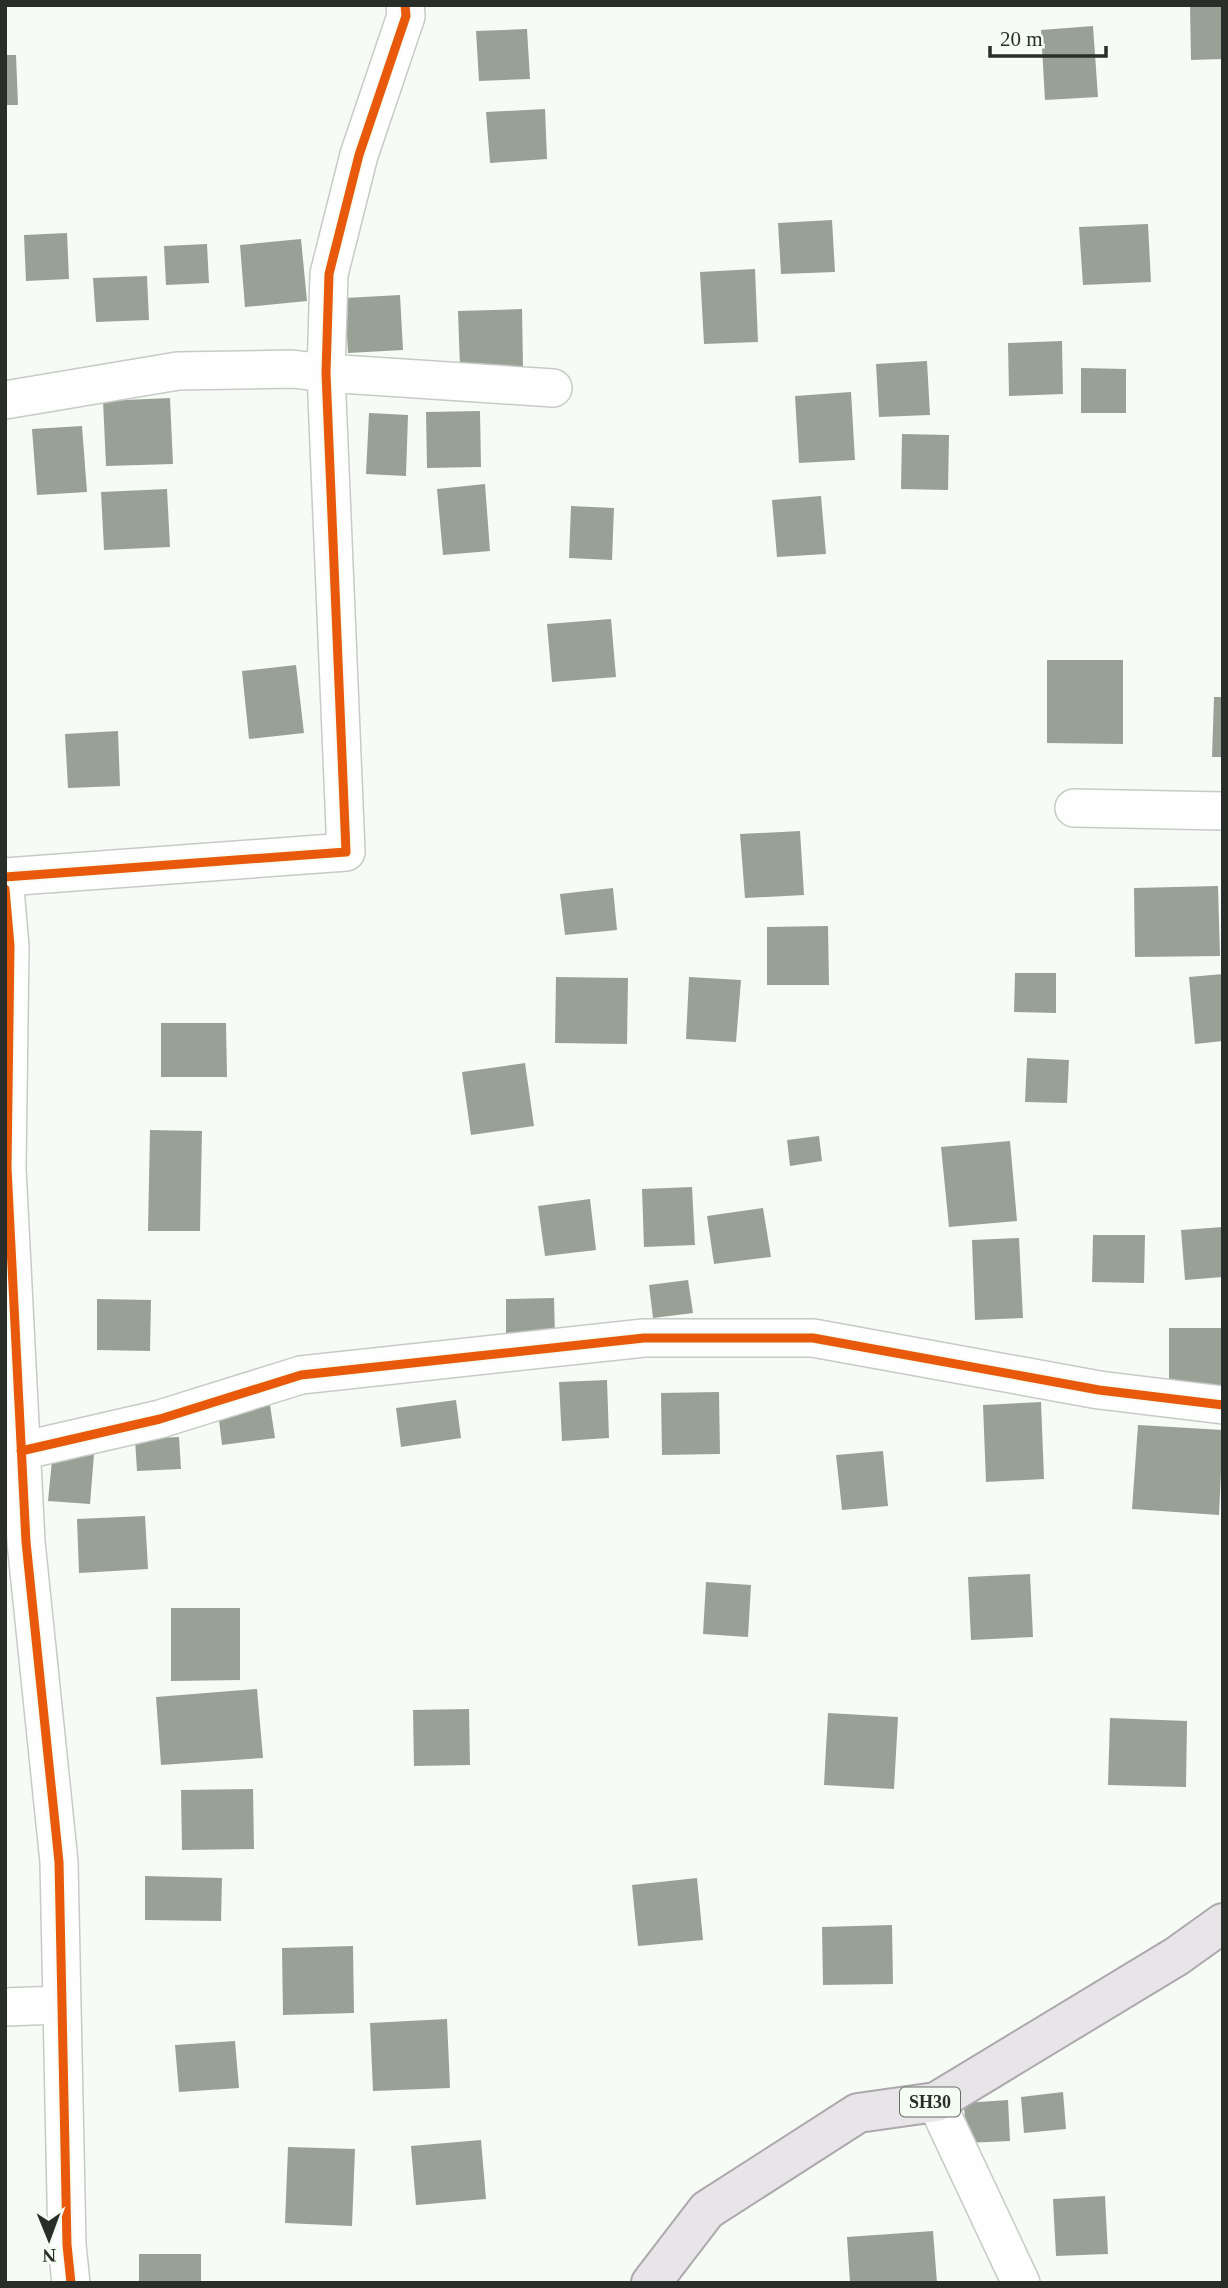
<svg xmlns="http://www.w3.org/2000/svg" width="1228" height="2288" viewBox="0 0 1228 2288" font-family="'Times New Roman',serif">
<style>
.building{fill:#99a197}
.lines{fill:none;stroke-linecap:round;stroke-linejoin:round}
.minor-casing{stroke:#c7cbc6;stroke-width:40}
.primary-casing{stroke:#ada8ad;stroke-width:42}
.minor{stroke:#fefefe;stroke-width:37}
.primary{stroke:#e8e5e8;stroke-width:38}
.cycleway-casing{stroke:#f5fdf3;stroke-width:13}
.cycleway{stroke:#e8590c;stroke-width:9}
.labels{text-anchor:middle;stroke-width:7;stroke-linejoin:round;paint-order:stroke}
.shield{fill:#f5fdf3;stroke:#676c66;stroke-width:2}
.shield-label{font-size:18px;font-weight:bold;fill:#2a2e2a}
</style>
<rect width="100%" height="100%" fill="#f6fbf5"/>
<path class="building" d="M1190,5H1223V59L1191,60Z
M1093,26L1098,97L1045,100L1041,30Z
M527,29L530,79L479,81L476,31Z
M5,55H16L18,105H5Z
M545,109L547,159L490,163L486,112Z
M832,220L835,272L781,274L778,223Z
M1148,224L1151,282L1083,285L1079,227Z
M67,233L69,279L26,281L24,235Z
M301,239L307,301L245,307L240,245Z
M207,244L209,283L166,285L164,246Z
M755,269L758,342L704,344L700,272Z
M147,276L149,320L96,322L93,278Z
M400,295L403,350L348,353L345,298Z
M522,309L523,367L460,368L458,311Z
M1062,341L1063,394L1009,396L1008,343Z
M927,361L930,415L879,417L876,364Z
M1081,368L1126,369V413H1081Z
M851,392L855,460L799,463L795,396Z
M170,398L173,464L106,466L103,401Z
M480,411L481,467L427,468L426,412Z
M369,413L408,415L406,476L366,474Z
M82,426L87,492L37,495L32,429Z
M902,434L949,435L948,490L901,489Z
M485,484L490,551L443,555L437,489Z
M167,489L170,547L104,550L101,492Z
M821,496L826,554L777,557L772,500Z
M571,506L614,508L612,560L569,558Z
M611,619L616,677L552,682L547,624Z
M1047,660H1123V744L1047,743Z
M296,665L304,733L249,739L242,671Z
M1214,697H1223V757H1212Z
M118,731L120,786L68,788L65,734Z
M800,831L804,895L745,898L740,834Z
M1218,886L1220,956L1135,957L1134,888Z
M613,888L617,930L565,935L560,894Z
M828,926L829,985H767V927Z
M1015,973H1056V1013L1014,1012Z
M1223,974V1041L1195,1044L1189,977Z
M556,977L628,978L627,1044L555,1043Z
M689,977L741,980L736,1042L686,1039Z
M161,1023H226L227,1077H161Z
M1027,1058L1069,1060L1067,1103L1025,1102Z
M525,1063L534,1126L471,1135L462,1072Z
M150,1130L202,1131L200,1231H148Z
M819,1136L822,1161L790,1166L787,1140Z
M1010,1141L1017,1221L949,1227L941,1147Z
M692,1187L695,1245L644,1247L642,1189Z
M590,1199L596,1250L545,1256L538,1206Z
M763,1208L771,1257L714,1264L707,1216Z
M1223,1227V1277L1185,1280L1181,1230Z
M1093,1235H1145L1144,1283L1092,1282Z
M1019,1238L1023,1318L975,1320L972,1240Z
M688,1280L693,1313L653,1318L649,1285Z
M554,1298L555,1336L506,1337V1299Z
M97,1299L151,1300L150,1351L97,1350Z
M1169,1328H1223V1387H1169Z
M607,1380L609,1438L562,1441L559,1382Z
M719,1392L720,1454L662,1455L661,1393Z
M456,1400L461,1438L401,1447L396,1408Z
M1041,1402L1044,1479L986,1482L983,1405Z
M270,1405L275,1438L222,1445L218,1412Z
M1138,1425L1223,1430L1219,1515L1132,1509Z
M179,1437L181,1469L137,1471L135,1439Z
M53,1450L94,1454L90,1504L48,1501Z
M883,1451L888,1506L842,1510L836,1455Z
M145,1516L148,1569L79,1573L77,1519Z
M1030,1574L1033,1637L971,1640L968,1577Z
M706,1582L751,1585L748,1637L703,1634Z
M171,1608H240V1680L171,1681Z
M257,1689L263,1758L161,1765L156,1697Z
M469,1709L470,1765L414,1766L413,1710Z
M828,1713L898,1717L894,1789L824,1785Z
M1110,1718L1187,1721L1186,1787L1108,1785Z
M253,1789L254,1849L182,1850L181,1790Z
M145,1876L222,1878L221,1921L145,1920Z
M697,1878L703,1940L638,1946L632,1885Z
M892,1925L893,1984L823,1985L822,1927Z
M353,1946L354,2013L283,2015L282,1948Z
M447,2019L450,2088L373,2091L370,2023Z
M235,2041L239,2088L179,2092L175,2045Z
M1063,2092L1066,2129L1024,2133L1021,2097Z
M1008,2100L1010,2141L966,2143L964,2103Z
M481,2140L486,2199L416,2205L411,2146Z
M288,2147L355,2149L352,2226L285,2223Z
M1105,2196L1108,2254L1056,2256L1053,2199Z
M933,2231L937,2283H850L847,2237Z
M139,2254H201V2283H139Z"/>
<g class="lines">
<defs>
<path id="minor" d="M5,400L178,371L292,369L326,373L553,388
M1074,808L1223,811
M5,877L346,852L326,373L329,274L359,155L406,16L405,5
M5,889L10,946L7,1168L26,1542L59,1862L67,2245L71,2283
M21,1451L160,1419L301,1375L644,1338H813L1099,1390L1223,1405
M5,2007L60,2005
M936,2102L1021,2283"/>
<path id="primary" d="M651,2283L707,2210L858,2113L936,2102L1177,1956L1223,1923"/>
</defs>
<use href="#minor" class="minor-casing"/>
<use href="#primary" class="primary-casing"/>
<use href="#minor" class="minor"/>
<use href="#primary" class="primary"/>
<defs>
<path id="cycleway" d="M5,877L346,852L326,373L329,274L359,155L406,16L405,5
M5,889L10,946L7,1168L26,1542L59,1862L67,2245L71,2283
M21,1451L160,1419L301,1375L644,1338H813L1099,1390L1223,1405"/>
</defs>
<use href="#cycleway" class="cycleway-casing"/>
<use href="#cycleway" class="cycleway"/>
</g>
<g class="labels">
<rect class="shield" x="900" y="2087.5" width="60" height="29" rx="5"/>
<g class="shield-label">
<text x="930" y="2108">SH30</text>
</g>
</g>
<rect width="1228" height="2288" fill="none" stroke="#2a2e2a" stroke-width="14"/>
<g transform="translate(49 2239) rotate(179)" stroke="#f5fdf3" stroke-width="5" paint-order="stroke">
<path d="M0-5L12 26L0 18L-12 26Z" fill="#2a2e2a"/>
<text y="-10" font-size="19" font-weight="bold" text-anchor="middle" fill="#2a2e2a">N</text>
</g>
<path d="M990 46v10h116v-10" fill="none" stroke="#2a2e2a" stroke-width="3.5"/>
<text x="1000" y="46" font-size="21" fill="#2a2e2a" stroke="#f5fdf3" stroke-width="5" paint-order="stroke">20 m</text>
</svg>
